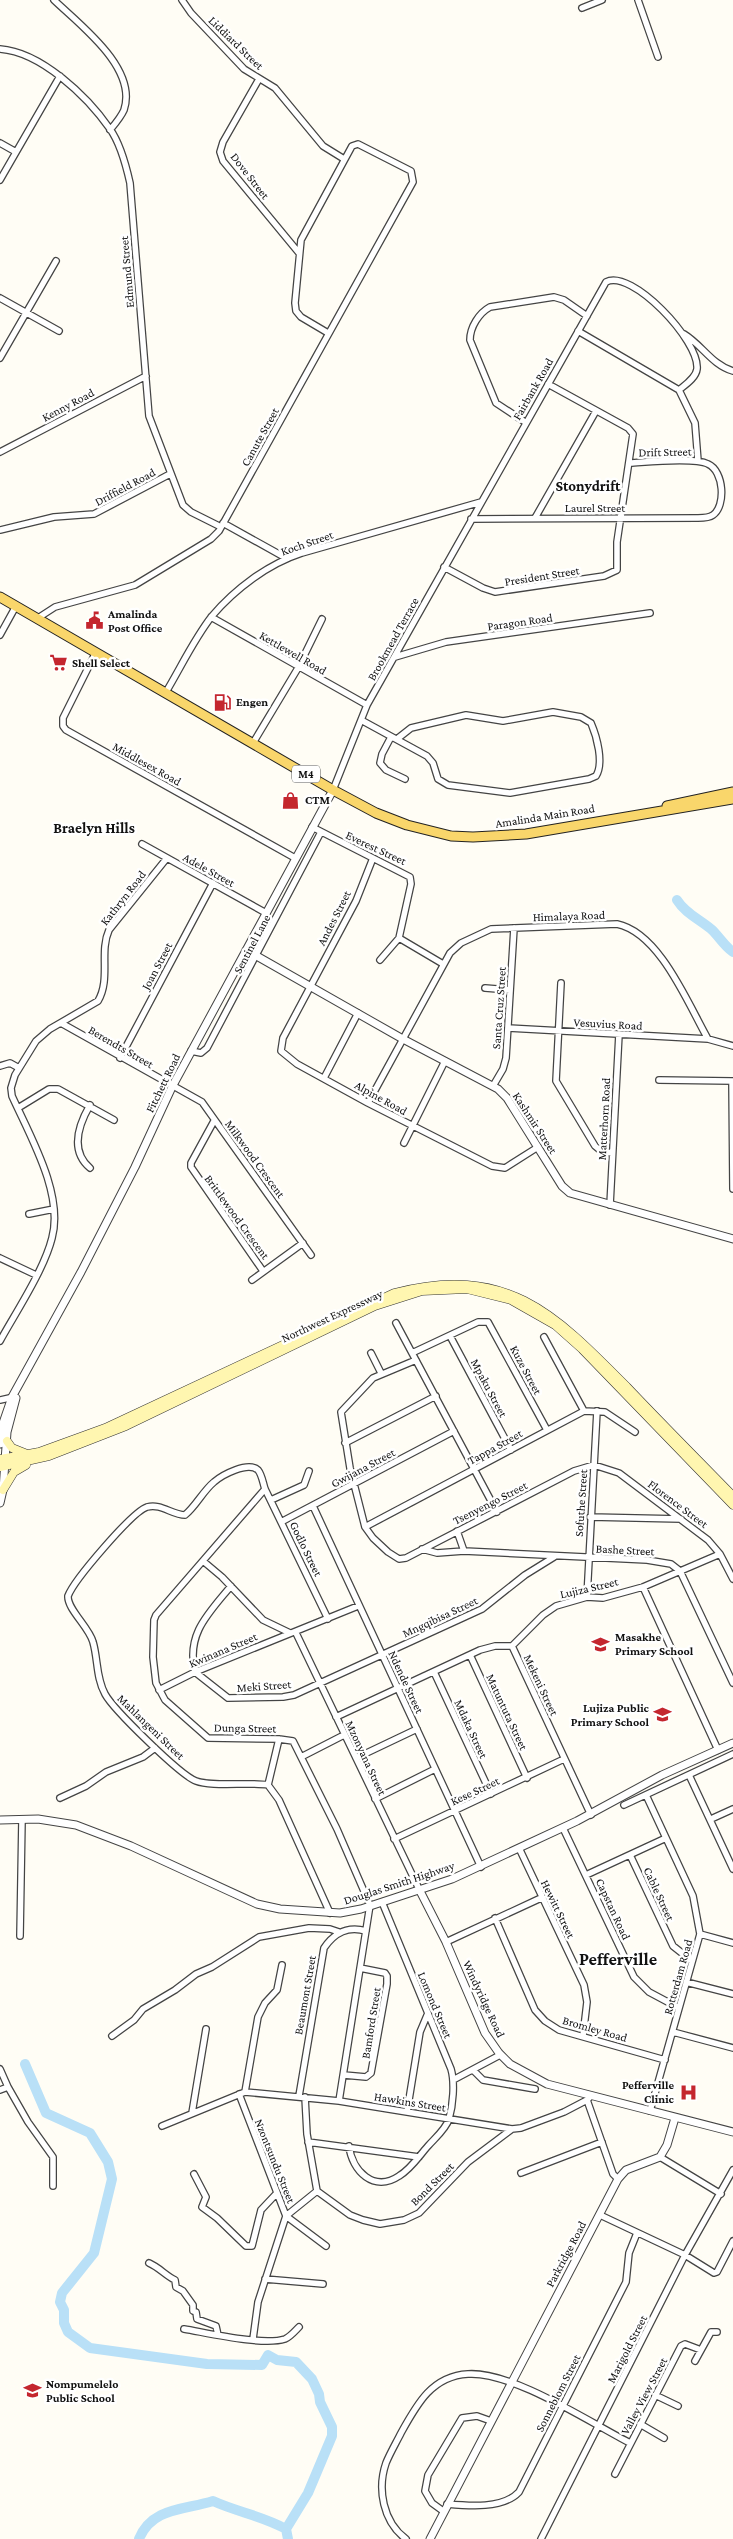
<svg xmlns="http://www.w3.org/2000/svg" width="733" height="2539" viewBox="0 0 733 2539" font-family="'Crimson Pro',serif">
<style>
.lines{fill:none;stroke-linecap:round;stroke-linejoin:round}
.river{stroke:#b9e0f7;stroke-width:10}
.minor-casing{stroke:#444;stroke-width:8}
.tertiary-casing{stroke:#444;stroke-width:9}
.secondary-casing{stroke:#333;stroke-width:9}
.primary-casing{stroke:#222;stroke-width:11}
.minor{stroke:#fff;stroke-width:5.5}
.tertiary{stroke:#fff;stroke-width:7}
.secondary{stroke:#fff6b0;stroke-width:8}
.primary{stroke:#f9d66b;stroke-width:9}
.labels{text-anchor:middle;stroke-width:5;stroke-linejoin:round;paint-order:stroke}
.shield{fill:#fff;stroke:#585858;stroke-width:1}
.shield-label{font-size:11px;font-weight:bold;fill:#111}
.street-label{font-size:12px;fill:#111;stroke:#fff}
.poi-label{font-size:12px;font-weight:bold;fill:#111;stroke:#fff;text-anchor:start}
.quarter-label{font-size:15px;font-weight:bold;fill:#111;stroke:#fff}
.district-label{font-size:18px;font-weight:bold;fill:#111;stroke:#fff}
</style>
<rect width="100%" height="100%" fill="#fffdf5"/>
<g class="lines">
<path class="river" d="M677,900C685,913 699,919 711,929C719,936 723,945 733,952
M25,2064L46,2113L90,2133L108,2162L112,2179L94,2253L62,2293L60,2302L64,2310V2323L68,2332L90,2348L207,2364L262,2365L268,2355L277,2360L296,2362L312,2379L319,2394L320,2402L332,2427V2436L308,2493L286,2529L288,2539
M139,2539C152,2507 185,2510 213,2501C237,2512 263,2516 286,2529"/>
<defs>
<path id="minor" d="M54,0C80,25 138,68 124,110C121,117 115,124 110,130
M182,0L191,13L244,69L275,88L323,146L344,159
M638,0L658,57
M582,8L602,0
M0,49C41,52 87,96 110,129C120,143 126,165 130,183L149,416L183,505L191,512L221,527
M259,79L223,142L220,152L223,161L299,253
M0,143L16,152
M0,180L60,76
M0,298L59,331
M578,331L679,390L695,423L698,461
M684,334C702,345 712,365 733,371
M0,358L56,261
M525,422L496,403L470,340C470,327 479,313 490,307L554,297L564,300L587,316
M0,452L146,376
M535,518L596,411
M471,519L698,518C703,518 709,518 713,515C726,506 724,471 708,464C694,457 648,462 630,463
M223,523L286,558
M0,530L54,517L94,514L170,474
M444,567L483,588L495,592L604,576L617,570V542L633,434L628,428L548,384
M211,617L367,705
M38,618L55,607L135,585L211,539L219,531L413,182L411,171L358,144L352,146L301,240L295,303L296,311L301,317L328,333
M0,635L16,606
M96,652L63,718V726L66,730L295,858
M395,657L446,642L650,613
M166,692C181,667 194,639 212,616C235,589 268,564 302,553L481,502
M361,720L427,756L433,763L438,779L448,785L510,793L589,779L596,776C604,763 597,737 591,723L581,717L553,712L503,721L466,715L411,728L397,739
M391,737L382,754L380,763L386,770L405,779
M253,743L298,668L322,619
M333,790L367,705L606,282C631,268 700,341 697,369C696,378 685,385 679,390
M312,827L410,877L411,884L399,938L380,960
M142,844L266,913
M373,858L356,901L283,1038L281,1051L297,1064L368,1103L492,1166L505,1168L538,1147
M399,938L443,964
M561,983L556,1081L595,1146L601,1151L612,1153
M485,988L510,990
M61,1023L202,1102L311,1255
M508,1028L708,1039
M191,1051L201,1053L207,1048L321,832
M120,1058L213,883
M0,1066L10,1063L19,1068
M324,1078L358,1013
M659,1080L732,1081L733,1189
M493,1086L503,1069L506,1058L514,928
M368,1103L450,953L461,943L491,929L617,924C660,933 688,1004 708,1039L733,1046
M18,1108L49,1089H58L114,1120
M214,1121L191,1163V1167L263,1271
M404,1143L445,1061
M90,1168C69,1150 79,1124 90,1105
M610,1205L619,1034
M29,1214L54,1209
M0,1258L36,1275
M252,1280L303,1243
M396,1323L497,1512
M450,1336L511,1450
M544,1337L584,1411
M0,1341C16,1312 44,1270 52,1238C64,1194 30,1136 12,1096L11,1088L15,1075L36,1041L50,1029L98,1001C111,979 99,952 109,930L167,858
M371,1353L381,1373
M412,1353L478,1322H488L547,1430
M416,1360L373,1378L341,1412L350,1468L365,1527L373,1538L388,1552L399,1559L406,1558L574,1471L594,1465L619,1473L708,1540L720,1554L733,1579
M0,1400L14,1397
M345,1443L436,1396
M265,1489L156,1615L154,1620L153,1657L156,1683L165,1700L208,1738L279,1739L293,1741L337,1829L370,1905L339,2101
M271,1500L304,1485L309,1471
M313,1506L481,1867
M590,1517L681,1519
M281,1522L454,1431
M365,1527L584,1411L605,1412L635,1432
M457,1531L464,1551L647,1560L671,1564L680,1571L733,1683
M422,1549L437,1553L464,1551
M203,1561L222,1577L263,1620L290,1633
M231,1586C208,1614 186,1634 195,1672L228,1698L283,1697L294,1695L482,1609L525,1575L554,1557
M643,1587L718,1750
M587,1597L597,1411
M328,1619L265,1489C263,1483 262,1475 258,1470C248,1461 222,1475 214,1482C203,1491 196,1506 185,1515C172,1515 161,1503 147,1507C132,1512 74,1580 68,1596C67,1609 89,1627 93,1642C98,1659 96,1678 105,1694C113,1709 180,1775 196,1781C211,1787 249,1782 268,1785L279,1800L330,1913
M296,1633L420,1891
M512,1646L591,1815
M470,1655L527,1778
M434,1672L491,1794
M159,1690L195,1672L358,1606
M336,1717L480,1650L495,1646H512L543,1615L556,1606L587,1597L603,1598L643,1587L720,1554
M303,1756L344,1735
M356,1758L417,1729
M689,1775L733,1869
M268,1785L279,1739
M646,1795L693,1896L700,1934L650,2111
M60,1798L86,1786L106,1772L143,1757L155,1748
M375,1799L435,1769
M624,1805L733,1754
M711,1819L733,1809
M563,1828L634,1977L649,1992L679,2008
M394,1839L564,1759
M519,1848L584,1985L587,2002L583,2036
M630,1855L673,1946L692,1961
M586,1875L666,1838
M495,1918L535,2010L545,2021L559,2030L665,2060
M700,1934L733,1943
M20,1936L22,1819
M446,1942L541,1898
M686,1982L733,1994
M673,2032L733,2048
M112,2036L134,2020L143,2009L175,1990L196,1974L212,1967L259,1937L309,1928L330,1929L339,1932
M0,2069L8,2087L0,2090
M473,2070L483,2080L535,2089
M344,2075L366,2077L371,2073L387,1984V1976L385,1973L360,1968
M453,2080L500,2055
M8,2087L28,2122L53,2157V2186
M245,2092L258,2017L265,2003L277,1990L282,1965
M239,2094L286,2216L326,2246
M299,2096L324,1948C335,1932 348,1926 366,1931
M305,2097L307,2134L317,2191L350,2215L363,2220L380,2224L404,2220L419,2213L468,2162L512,2129L521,2128L564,2112L587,2100
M589,2098L587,2100L613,2174L618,2179
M407,2112L420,2032L428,2013
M192,2113L206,2029
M162,2126L245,2092L339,2101L512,2129
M308,2142L419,2157
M349,2146C352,2171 374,2193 399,2176C411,2169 419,2156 428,2146C435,2138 446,2129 449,2119C453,2105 455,2083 451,2069L382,1902
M660,2157L721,2194
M521,2173L602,2142
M194,2174L206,2197L202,2207L217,2218L246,2246H252L261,2210L277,2193
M600,2215L685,2255L714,2273L717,2272L733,2241
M149,2263C160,2268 165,2275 175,2280L176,2287L183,2291L193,2305V2311L196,2312L197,2319L216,2326L218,2335
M265,2279L323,2284
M184,2329C208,2333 263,2346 285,2339C290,2337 295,2331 299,2327
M253,2339L258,2302L286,2216L317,2191
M695,2361L711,2332H717
M655,2395L678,2406
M640,2424L664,2438
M615,2474L681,2346L685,2344L701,2350
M447,2504C469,2506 503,2509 519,2492L626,2282L629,2253L637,2233
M443,2511L432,2503L425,2491L428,2475L462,2418L477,2416L491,2421
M406,2539C383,2522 377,2489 386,2463C390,2453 396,2443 401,2433C417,2404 432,2376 468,2374C512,2371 589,2422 630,2443
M541,2539L685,2255L733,2170"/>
<path id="tertiary" d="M246,950L401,1038L498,1089L507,1098L562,1186L570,1193L733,1239
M0,1444L3,1423L12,1397L81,1272L135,1167L172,1087L333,790
M0,1503L3,1490L7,1432L16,1398
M0,1820L38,1819L76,1825L131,1846L257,1904L280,1909L340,1913L361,1909L452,1879L577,1821L662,1775L733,1743
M420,1891L446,1942L485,2033L499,2053L510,2064L547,2084L733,2132
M430,2539L618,2179L626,2170L660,2157L667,2145L675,2118"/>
<path id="secondary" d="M7,1441L12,1448L27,1454
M0,1459L39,1452L105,1428L394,1293C506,1264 553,1312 627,1387C662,1424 698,1460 733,1496
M0,1467L49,1456L126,1426L375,1306L422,1291L467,1289L511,1300L555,1325L582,1349L733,1505
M3,1490L14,1472L26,1465"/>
<path id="primary" d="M0,597L333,790L376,813L407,825L451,836L473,837L526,834L733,799
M667,806L733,792"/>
</defs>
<use href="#minor" class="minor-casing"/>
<use href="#tertiary" class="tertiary-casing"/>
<use href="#secondary" class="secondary-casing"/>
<use href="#primary" class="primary-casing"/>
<use href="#minor" class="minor"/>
<use href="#tertiary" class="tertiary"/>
<use href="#secondary" class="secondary"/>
<use href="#primary" class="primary"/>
</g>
<defs>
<symbol id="civic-bare" viewBox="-9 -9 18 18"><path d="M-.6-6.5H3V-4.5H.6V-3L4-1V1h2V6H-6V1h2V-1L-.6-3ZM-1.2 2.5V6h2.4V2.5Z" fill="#c4262e" stroke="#fff" stroke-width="2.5" paint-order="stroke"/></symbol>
<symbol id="supermarket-bare" viewBox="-9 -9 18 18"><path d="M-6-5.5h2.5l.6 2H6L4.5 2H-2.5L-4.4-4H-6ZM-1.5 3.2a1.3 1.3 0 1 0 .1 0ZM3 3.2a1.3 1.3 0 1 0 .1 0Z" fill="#c4262e" stroke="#fff" stroke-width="2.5" paint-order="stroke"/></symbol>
<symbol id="fuel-bare" viewBox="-9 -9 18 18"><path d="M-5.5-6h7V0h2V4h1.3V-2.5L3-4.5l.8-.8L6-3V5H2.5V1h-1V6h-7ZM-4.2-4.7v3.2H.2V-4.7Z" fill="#c4262e" stroke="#fff" stroke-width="2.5" paint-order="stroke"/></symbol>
<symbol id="shop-bare" viewBox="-9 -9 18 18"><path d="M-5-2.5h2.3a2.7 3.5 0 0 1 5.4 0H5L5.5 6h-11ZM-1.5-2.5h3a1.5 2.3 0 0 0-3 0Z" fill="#c4262e" stroke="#fff" stroke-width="2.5" paint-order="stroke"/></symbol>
<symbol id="school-bare" viewBox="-9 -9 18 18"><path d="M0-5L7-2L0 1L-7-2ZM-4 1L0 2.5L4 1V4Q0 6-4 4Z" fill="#c4262e" stroke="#fff" stroke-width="2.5" paint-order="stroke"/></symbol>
<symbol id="hospital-bare" viewBox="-9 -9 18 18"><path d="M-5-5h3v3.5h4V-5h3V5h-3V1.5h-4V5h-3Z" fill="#c4262e" stroke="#fff" stroke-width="2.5" paint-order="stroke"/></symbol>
</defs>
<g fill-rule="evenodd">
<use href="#civic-bare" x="82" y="608" width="25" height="25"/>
<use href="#supermarket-bare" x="46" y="650" width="25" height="25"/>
<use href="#fuel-bare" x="210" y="690" width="25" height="25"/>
<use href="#shop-bare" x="278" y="788" width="25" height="25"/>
<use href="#school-bare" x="588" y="1632" width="25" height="25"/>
<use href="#school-bare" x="650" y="1702" width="25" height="25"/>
<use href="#hospital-bare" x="676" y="2080" width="25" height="25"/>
<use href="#school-bare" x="20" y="2378" width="25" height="25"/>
</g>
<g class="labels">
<rect class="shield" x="292" y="765.5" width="28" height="17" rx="4"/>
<g class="shield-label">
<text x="306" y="778">M4</text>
</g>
<g class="street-label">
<text transform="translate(236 43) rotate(44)" y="4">Liddiard Street</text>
<text transform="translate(250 176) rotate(52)" y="4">Dove Street</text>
<text transform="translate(127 272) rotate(-95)" y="4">Edmund Street</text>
<text transform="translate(533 389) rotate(-60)" y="4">Fairbank Road</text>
<text transform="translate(68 405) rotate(-28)" y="4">Kenny Road</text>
<text transform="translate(260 437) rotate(-61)" y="4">Canute Street</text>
<text transform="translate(665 452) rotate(-1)" y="4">Drift Street</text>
<text transform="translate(125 487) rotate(-28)" y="4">Driffield Road</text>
<text x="595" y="512">Laurel Street</text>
<text transform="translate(307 543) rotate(-19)" y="4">Koch Street</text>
<text transform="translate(542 576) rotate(-9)" y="4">President Street</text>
<text transform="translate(520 622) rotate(-8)" y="4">Paragon Road</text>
<text transform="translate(393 639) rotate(-61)" y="4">Brookmead Terrace</text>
<text transform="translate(293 653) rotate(30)" y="4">Kettlewell Road</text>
<text transform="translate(147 764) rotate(29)" y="4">Middlesex Road</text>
<text transform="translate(545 816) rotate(-9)" y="4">Amalinda Main Road</text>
<text transform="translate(376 848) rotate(25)" y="4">Everest Street</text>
<text transform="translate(209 870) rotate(29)" y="4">Adele Street</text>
<text transform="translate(123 898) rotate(-52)" y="4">Kathryn Road</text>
<text transform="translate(569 916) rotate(-2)" y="4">Himalaya Road</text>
<text transform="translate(334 918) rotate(-63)" y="4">Andes Street</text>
<text transform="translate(252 944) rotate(-62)" y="4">Sentinel Lane</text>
<text transform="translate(157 966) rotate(-62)" y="4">Joan Street</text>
<text transform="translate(499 1008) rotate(-86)" y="4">Santa Cruz Street</text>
<text transform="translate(608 1024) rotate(3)" y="4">Vesuvius Road</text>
<text transform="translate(121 1047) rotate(30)" y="4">Berendts Street</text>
<text transform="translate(163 1083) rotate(-64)" y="4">Fitchett Road</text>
<text transform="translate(381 1098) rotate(29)" y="4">Alpine Road</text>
<text transform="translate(604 1119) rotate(-87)" y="4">Matterhorn Road</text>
<text transform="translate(535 1123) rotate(57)" y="4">Kashmir Street</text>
<text transform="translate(255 1159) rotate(54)" y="4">Milkwood Crescent</text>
<text transform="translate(237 1217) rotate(54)" y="4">Brittlewood Crescent</text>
<text transform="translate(332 1316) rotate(-25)" y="4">Northwest Expressway</text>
<text transform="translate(526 1370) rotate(62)" y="4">Kuze Street</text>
<text transform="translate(489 1388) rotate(62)" y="4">Mpaku Street</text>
<text transform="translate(495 1447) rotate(-29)" y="4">Tappa Street</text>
<text transform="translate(363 1468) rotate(-28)" y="4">Gwijana Street</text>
<text transform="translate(490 1503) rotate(-27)" y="4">Tsenyengo Street</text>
<text transform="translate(581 1503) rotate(-86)" y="4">Sofuthe Street</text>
<text transform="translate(678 1504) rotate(37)" y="4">Florence Street</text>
<text transform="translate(306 1549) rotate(64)" y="4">Godlo Street</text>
<text transform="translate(625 1550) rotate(3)" y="4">Bashe Street</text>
<text transform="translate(589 1588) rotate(-13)" y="4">Lujiza Street</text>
<text transform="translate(440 1617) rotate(-25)" y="4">Mngqibisa Street</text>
<text transform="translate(223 1650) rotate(-23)" y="4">Kwinana Street</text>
<text transform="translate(406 1682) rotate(65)" y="4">Ndende Street</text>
<text transform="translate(541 1685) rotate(65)" y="4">Mekeni Street</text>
<text transform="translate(264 1686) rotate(-4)" y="4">Meki Street</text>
<text transform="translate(507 1712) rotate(65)" y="4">Matuntuta Street</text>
<text transform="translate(151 1727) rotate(44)" y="4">Mahlangeni Street</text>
<text transform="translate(245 1728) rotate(1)" y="4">Dunga Street</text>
<text transform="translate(471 1729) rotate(65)" y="4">Mdaka Street</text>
<text transform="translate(366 1758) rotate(65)" y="4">Mzonyana Street</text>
<text transform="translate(475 1791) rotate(-25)" y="4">Kese Street</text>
<text transform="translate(399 1883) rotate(-18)" y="4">Douglas Smith Highway</text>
<text transform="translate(659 1894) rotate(65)" y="4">Cable Street</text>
<text transform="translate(558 1909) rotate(64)" y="4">Hewitt Street</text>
<text transform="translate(613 1909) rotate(65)" y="4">Capstan Road</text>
<text transform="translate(678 1977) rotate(-74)" y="4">Rotterdam Road</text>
<text transform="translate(305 1995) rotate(-80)" y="4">Beaumont Street</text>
<text transform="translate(484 1999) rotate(65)" y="4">Windyridge Road</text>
<text transform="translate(435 2005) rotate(67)" y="4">Lomond Street</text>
<text transform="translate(371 2023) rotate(-81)" y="4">Bamford Street</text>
<text transform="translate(595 2029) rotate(16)" y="4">Bromley Road</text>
<text transform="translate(410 2102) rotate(9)" y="4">Hawkins Street</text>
<text transform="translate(275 2161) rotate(68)" y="4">Nzontsundu Street</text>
<text transform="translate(432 2184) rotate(-45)" y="4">Bond Street</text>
<text transform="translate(566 2254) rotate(-62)" y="4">Parkridge Road</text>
<text transform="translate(627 2349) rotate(-63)" y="4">Marigold Street</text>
<text transform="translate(558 2393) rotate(-63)" y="4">Sonneblom Street</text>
<text transform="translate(644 2396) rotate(-62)" y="4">Valley View Street</text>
</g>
<g class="poi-label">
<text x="108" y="618">Amalinda<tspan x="108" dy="14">Post Office</tspan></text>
<text x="72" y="667">Shell Select</text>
<text x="236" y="706">Engen</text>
<text x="305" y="804">CTM</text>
<text x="615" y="1641">Masakhe<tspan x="615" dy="14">Primary School</tspan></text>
<text x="649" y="1712" text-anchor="end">Lujiza Public<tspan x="649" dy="14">Primary School</tspan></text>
<text x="674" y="2089" text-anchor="end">Pefferville<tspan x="674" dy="14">Clinic</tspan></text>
<text x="46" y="2388">Nompumelelo<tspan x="46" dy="14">Public School</tspan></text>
</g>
<g class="quarter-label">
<text x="588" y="491">Stonydrift</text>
<text x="94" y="833">Braelyn Hills</text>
</g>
<g class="district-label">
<text x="618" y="1965">Pefferville</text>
</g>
</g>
</svg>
